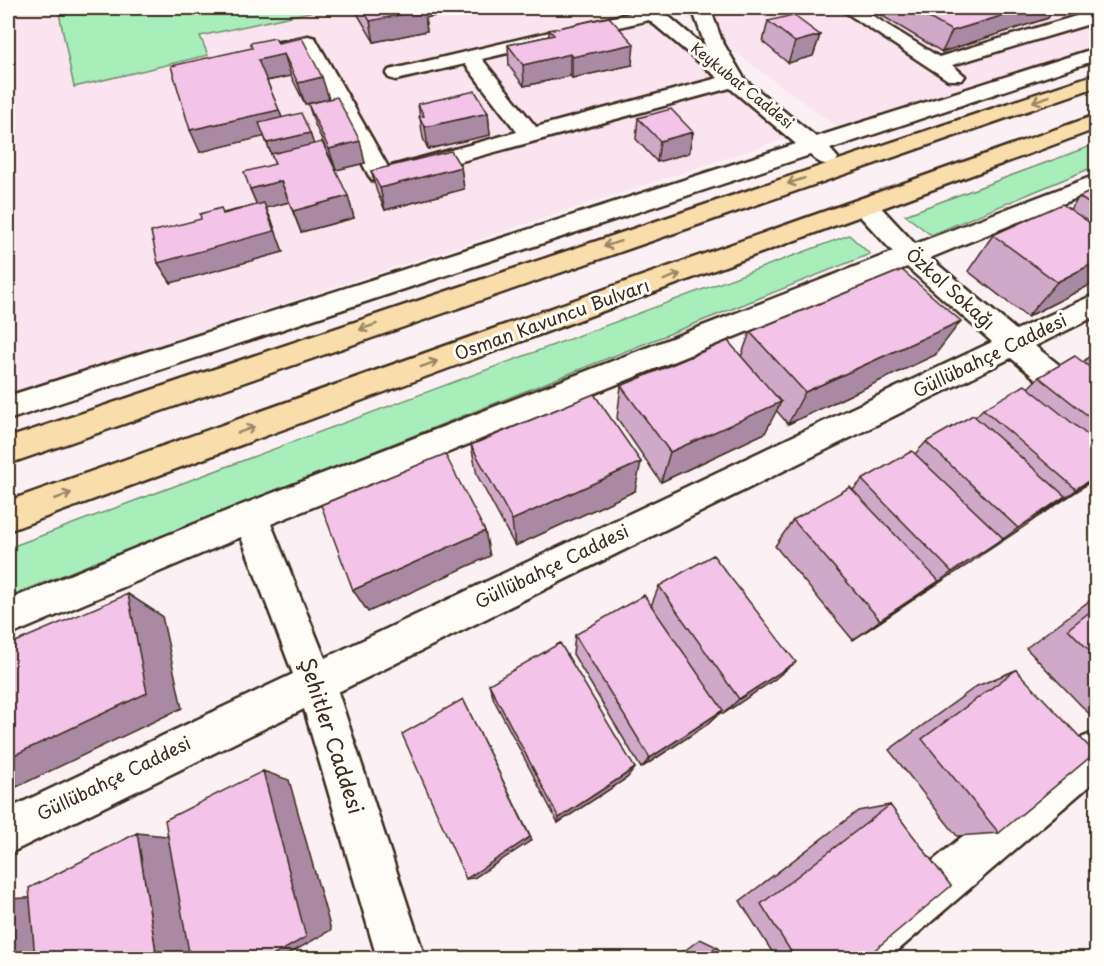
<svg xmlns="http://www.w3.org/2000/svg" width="1104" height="966" viewBox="0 0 1104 966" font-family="'Playpen Sans',sans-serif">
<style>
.built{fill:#f9e4f0}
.green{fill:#a7eeba;stroke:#718c6c;stroke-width:1.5}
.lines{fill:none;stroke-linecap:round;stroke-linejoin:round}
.minor-casing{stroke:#3b2a1e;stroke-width:5}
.highway-casing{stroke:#3b2a1e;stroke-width:5}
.minor{fill:#fdfcf7;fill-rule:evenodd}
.highway{fill:#f9ddab;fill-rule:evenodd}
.wall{fill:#d1a9c8;stroke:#3b2a1e;stroke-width:1.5}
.shaded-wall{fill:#aa89a2;stroke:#3b2a1e;stroke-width:1.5}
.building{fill:#f3c4e8;stroke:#3b2a1e;stroke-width:1.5}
.oneway{stroke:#9a8464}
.labels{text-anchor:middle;stroke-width:6;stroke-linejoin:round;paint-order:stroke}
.far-street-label{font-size:15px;fill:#3b2a1e;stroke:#fdfcf7}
.street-label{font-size:18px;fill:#3b2a1e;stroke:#fdfcf7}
.near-street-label{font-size:21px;fill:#3b2a1e;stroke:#fdfcf7}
</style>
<rect width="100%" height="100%" fill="#fbf1f4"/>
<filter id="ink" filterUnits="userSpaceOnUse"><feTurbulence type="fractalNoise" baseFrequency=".0167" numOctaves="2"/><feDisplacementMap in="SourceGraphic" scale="12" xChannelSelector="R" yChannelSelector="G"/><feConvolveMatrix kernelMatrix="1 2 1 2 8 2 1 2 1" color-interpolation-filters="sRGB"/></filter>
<g filter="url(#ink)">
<path class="built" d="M8,8H633L788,138L8,394Z
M674,8H1096V58L855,140Z"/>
<path class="green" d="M58,8H328L200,36L208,55L74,87Z
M1096,144V166L931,235L905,215Z
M849,235L870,254L8,597V548Z"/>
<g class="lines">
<defs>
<path id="minor" d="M637,8L660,9L706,48L692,8H710L722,41L745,80L816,137L1096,48V60L830,149L838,158L835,163C823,166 819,163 810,155L8,420V396L796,144L730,88L381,183L373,181L369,176L302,49L261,58L254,56L251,52L254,48L261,46L308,36L315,38L388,167L517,132L465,64L396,80L389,78L386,74L389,70L639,11ZM649,20L718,78L536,127L482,59Z
M839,8H860L939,57L1093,11L1096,12V22L952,65L965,76L962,80H948Z
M1096,175V190L930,258L1016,330L1096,294V316L1035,346L1096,394V423L1085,420L1011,358L338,692L425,958H377L304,709L8,854V809L293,674L241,537L8,636V600L239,506L893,252L857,213L854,207L857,201L866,199L875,201L915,244ZM907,267L992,342L325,658L271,524Z
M1096,732V780L889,958H829L836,941L1081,738Z"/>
<path id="highway" d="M1096,74V87L8,464V438Z
M1096,115V129L8,531V501Z"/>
</defs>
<use href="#minor" class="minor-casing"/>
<use href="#highway" class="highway-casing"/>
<use href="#minor" class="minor"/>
<use href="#highway" class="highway"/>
</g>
<path class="wall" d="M354,8H475L425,18L427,31L374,42Z
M869,8H1054L1048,18L942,52Z
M768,21L820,35L813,56L788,63L763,42Z
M549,30L632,65L572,78L570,76L524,86L509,66L508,45L549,36Z
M278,43L329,99L305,104L291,76L267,81L282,118L310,133L313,144L348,196L354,218L301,232L289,202L266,208L273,224L283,252L171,283L158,263L223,213L257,205L250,189L275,164L264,136L200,152Z
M308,104L365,163L336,170L315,125Z
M418,104L488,113L490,135L428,149L423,138Z
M638,118L693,132L689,153L657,162L636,139Z
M461,167L464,189L385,210L377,192L371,171Z
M1096,189V280L1094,283L1027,317L968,271L993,235L1070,209L1079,197Z
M750,332L935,355L788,424L776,410L765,433L661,482L617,418L621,386L741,357Z
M1096,350V478L853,640L775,546L793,520L853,490L862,480L915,454L926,442L975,417L983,409L1029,387L1039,377L1083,362Z
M471,445L635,491L515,546L477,475Z
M659,586L775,679L723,714L721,712L708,724L641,768L573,654L575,635L651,606Z
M1096,596V721L1026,648Z
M1016,670L999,833L957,836L889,750L977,686Z
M489,684L635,768L627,778L558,823L494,700Z
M890,805L865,958H776L740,901L858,811Z
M700,939L717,947L724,958H675Z"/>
<path class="shaded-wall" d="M417,8H475L425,18L427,31L374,42L370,21Z
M1027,8H1054L1048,18L942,52L952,31Z
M820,35L813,56L788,63L795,42Z
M634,44L632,65L572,78V57Z
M284,54L291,76L265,81L258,60Z
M570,54V76L524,86L523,65Z
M322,77L329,99L305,104L298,83Z
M279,110L287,131L200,152L190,130Z
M488,113L490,135L428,149L425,127Z
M693,132L689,153L657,162L660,141Z
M310,133L317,154L275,164L267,143Z
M360,141L365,163L336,170L329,149Z
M461,167L464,189L385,210L380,188Z
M281,181L289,202L266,208L273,224L283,252L171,283L158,263L259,210L250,189Z
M348,196L354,218L301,232L293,211Z
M1096,262V280L1094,283L1027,317L1057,282Z
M961,321L935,355L788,424L805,392Z
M781,402L765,433L661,482L670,452Z
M641,462L635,491L515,546L512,520Z
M1096,476V477L1079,490L1038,517Z
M1065,496L1028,524L983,554L1018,528Z
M485,531L490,556L368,612L353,590Z
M1003,538L969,564L920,595L952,572Z
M939,581L908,603L853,640L880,620Z
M128,594L162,616L182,708L8,791V758Z
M796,662L775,679L723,714L739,699Z
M463,699L532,840L474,878L466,879Z
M723,710L708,724L641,768L650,758Z
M635,768L627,778L558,823L559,818Z
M263,771L289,780L331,930L282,958H269Z
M137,833L176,837L199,958H157Z
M60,896L66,958H10L8,916V899Z"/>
<path class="building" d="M362,8H422L424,10L370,21Z
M911,8H1027L952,31Z
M793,15L820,35L795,42L768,21Z
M609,17L634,44L572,57L570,54L523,65L508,45L554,35L549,30Z
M275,38L278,43L302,38L322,77L298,83L284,54L258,60L279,110L190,130L171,66L252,48L250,43Z
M475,91L488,113L425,127L419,117L424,116L418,104Z
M337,97L360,141L329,149L308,104Z
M671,109L693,132L660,141L638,118Z
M301,113L310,133L267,143L259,123Z
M322,142L348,196L293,211L281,181L250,189L244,172L275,164L271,154Z
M451,151L461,167L380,188L371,171Z
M1096,189V208L1079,197Z
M264,203L274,231L158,263L151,232L201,219L200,214L221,208L223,214Z
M1062,204L1096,227V262L1057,282L993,235Z
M902,270L961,321L805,392L750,332Z
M728,341L781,402L670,452L621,386Z
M1075,356L1096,372V422L1039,377Z
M1025,385L1096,442V476L1076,489L983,409Z
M594,394L641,462L512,520L471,445Z
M973,415L1065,496L1018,528L926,442Z
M912,451L1003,538L952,572L862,480Z
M445,454L485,531L353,590L321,505Z
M850,487L939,581L880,620L793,520Z
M713,555L796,662L739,699L659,586Z
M128,594L147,693L8,758V645Z
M644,595L723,710L650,758L575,635Z
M1096,607V657L1068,629Z
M560,643L635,768L559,818L489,684Z
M1016,670L1095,753L999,833L922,739Z
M463,699L530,837L466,879L402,734Z
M263,771L306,937L269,958H190L165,820Z
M890,805L951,886L865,958H795L761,904Z
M137,833L157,958H35L29,888Z
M8,916L10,958H8Z
M717,947L724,958H702Z"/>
<defs><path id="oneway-shaft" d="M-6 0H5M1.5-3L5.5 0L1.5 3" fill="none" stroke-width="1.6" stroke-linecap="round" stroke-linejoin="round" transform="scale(1.5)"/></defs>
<g class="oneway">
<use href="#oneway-shaft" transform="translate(1041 99) rotate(161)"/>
<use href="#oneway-shaft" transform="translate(796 181) rotate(161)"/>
<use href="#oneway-shaft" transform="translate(612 244) rotate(161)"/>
<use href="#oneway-shaft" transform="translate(672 277) rotate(-20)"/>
<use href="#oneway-shaft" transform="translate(368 327) rotate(161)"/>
<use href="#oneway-shaft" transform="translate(429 364) rotate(-20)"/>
<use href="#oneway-shaft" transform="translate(246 430) rotate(-20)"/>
<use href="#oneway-shaft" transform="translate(63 496) rotate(-20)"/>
</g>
</g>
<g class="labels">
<g class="far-street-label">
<text transform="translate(742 86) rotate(39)" y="5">Keykubat Caddesi</text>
</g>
<g class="street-label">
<text transform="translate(950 289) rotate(42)" y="6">Özkol Sokağı</text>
<text transform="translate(552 320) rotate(-20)" y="6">Osman Kavuncu Bulvarı</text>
<text transform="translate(990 356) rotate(-26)" y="6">Güllübahçe Caddesi</text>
<text transform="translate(552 567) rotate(-26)" y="6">Güllübahçe Caddesi</text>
<text transform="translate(114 779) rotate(-26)" y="6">Güllübahçe Caddesi</text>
</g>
<g class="near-street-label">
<text transform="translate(331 736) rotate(72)" y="7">Şehitler Caddesi</text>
</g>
</g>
<rect width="1104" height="966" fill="none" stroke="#fdfcf7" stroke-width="30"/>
<rect x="15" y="15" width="1074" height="936" fill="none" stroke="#3b2a1e" stroke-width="2" filter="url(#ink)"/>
</svg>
